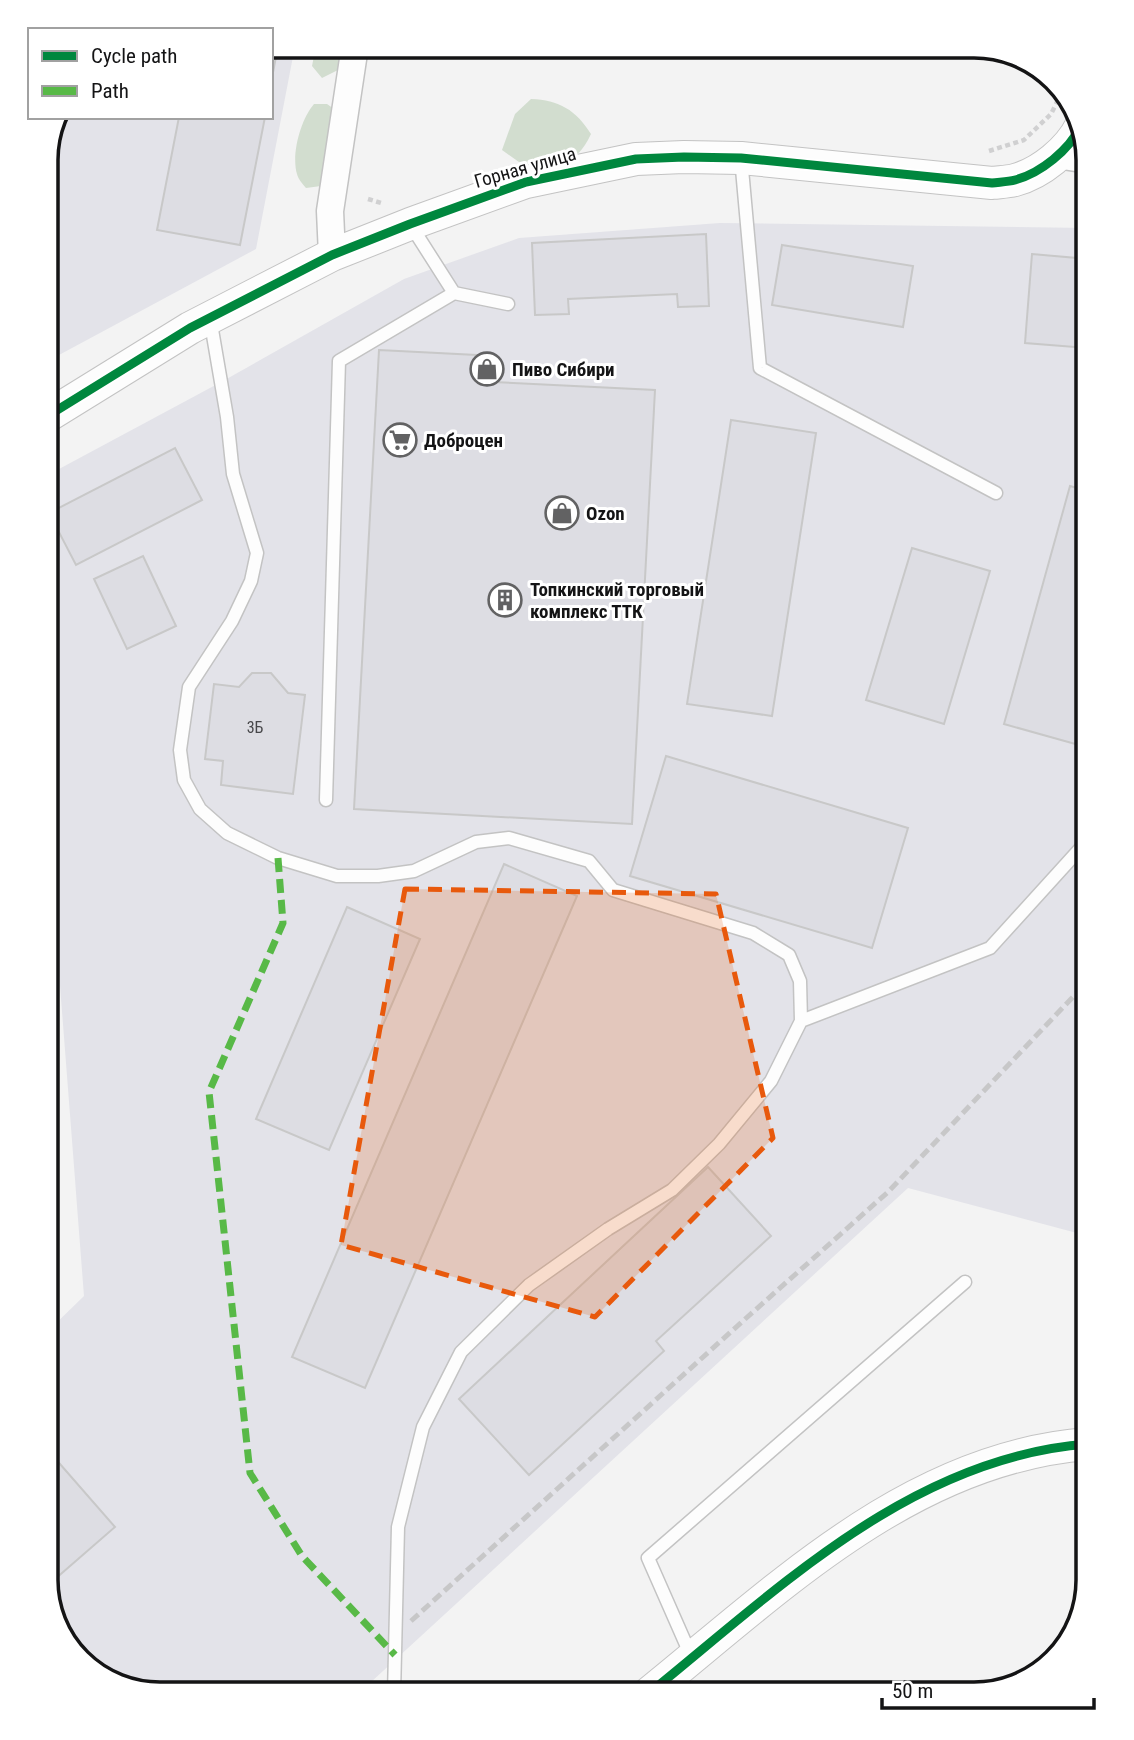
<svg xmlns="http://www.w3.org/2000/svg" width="1134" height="1740" viewBox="0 0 1134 1740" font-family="'Roboto Condensed',sans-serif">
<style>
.built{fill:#e3e3e9}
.forest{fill:#d2ddcf}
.building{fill:#dddde3;stroke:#c8c8c8;stroke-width:2}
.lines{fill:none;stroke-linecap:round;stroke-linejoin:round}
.service-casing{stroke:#c3c3c3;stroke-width:15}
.minor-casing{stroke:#c3c3c3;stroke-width:29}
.tertiary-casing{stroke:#c3c3c3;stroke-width:34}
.path{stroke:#d0d0d1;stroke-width:4.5;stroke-dasharray:5 3.5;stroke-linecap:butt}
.service{stroke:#fdfdfd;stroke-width:12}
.minor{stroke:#fdfdfd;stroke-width:26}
.tertiary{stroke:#fdfdfd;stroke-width:32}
.rail{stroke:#c7c7c8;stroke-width:5;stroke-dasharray:10 5;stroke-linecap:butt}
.quiet{stroke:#58b947;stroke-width:7;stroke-dasharray:14 7;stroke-linecap:butt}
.cycleway-casing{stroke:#fff;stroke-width:13}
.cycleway{stroke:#00873e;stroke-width:9}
.marked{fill:#e8590c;fill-opacity:0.2;stroke:#e8590c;stroke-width:5;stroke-dasharray:14 9;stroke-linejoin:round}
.labels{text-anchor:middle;stroke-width:6;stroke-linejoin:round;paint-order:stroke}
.number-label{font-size:16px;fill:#47474a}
.street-label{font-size:19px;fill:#141415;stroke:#fff}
.poi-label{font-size:19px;font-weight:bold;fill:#141415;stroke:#fff;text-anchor:start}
.rim{fill:none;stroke:#141415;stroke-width:3.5}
</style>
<rect width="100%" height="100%" fill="#f3f3f3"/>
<path class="built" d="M271,46H295L256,249L46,362V153L62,117H271Z
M720,223L1088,228V1236L908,1188L358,1694H153L97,1675L57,1631L46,1580V1333L84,1296L46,804V476L223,381L404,279L519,238Z"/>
<path class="forest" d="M316,46H349L340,69L322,78L312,66Z
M531,99C559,100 576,110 591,134C575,168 559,163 526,167L502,150L515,114Z
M314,104H327L337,111L321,186L306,188C302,183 298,179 297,174C291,154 301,119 314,104Z"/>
<path class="building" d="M271,46H278L271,83Z
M179,117H265L240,245L157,230Z
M706,234L709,306L678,307L677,294L568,299L569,314L535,315L532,243Z
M782,245L913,266L903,327L772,305Z
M1032,254L1088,259L1087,348L1025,343Z
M379,350L496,356L494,382L655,390L632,824L354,809Z
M731,420L816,433L772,716L687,704Z
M175,448L202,500L76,565L49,513Z
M1070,486L1088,491V737L1086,747L1004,724Z
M912,548L990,571L944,724L866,700Z
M143,556L176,626L127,649L94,579Z
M252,673H271L288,693L305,695L293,794L221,785L223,761L205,759L214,684L239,687Z
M666,756L908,828L872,948L630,876Z
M504,864L577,896L365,1388L292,1357Z
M347,907L420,939L329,1150L256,1119Z
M708,1167L771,1236L656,1341L664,1351L529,1475L459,1399Z
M46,1448L115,1527L47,1586L46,1580Z"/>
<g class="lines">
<defs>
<path id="service" d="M741,158L760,368L996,493
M410,224L454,293L508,304
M210,318L227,417L233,474L257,553L251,581L232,621L189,687L180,750L184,780L200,809L227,833L278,858L337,876H378L414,871L476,842L509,838L589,861L613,890L753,933L789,955L800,981L801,1021L771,1081L719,1144L672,1190L608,1229L529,1285L461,1352L423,1427L398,1527L394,1694
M326,800L339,361L454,293
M801,1021L990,948L1088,840
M692,1658L648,1558L965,1282"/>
<path id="minor" d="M1057,155L1088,160
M332,255L330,211L355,46"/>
<path id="tertiary" d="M46,417L190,328L332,255L410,224L526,182L636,159L684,157L741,158L992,183C999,182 1008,182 1015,180C1041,173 1069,150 1081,126
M648,1694C778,1589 912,1457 1088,1444"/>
</defs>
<use href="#service" class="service-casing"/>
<use href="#minor" class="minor-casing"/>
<use href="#tertiary" class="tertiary-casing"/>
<path class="path" d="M989,151L1024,140L1051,114L1062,92
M368,199L381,203"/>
<use href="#service" class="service"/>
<use href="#minor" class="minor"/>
<use href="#tertiary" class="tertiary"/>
<path class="rail" d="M411,1621L744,1320L888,1192L1088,981"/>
<path class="quiet" d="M1084,176L1088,169
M278,858L283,923L209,1092L250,1473L302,1556L395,1655"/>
<defs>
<path id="cycleway" d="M46,417L190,328L332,255L410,224L526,182L636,159L684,157L741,158L992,183C999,182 1008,182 1015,180C1041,173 1069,150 1081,126
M648,1694C778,1589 912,1457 1088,1444"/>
</defs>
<use href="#cycleway" class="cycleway-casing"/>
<use href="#cycleway" class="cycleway"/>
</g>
<path class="marked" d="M405,889L716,894L773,1138L595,1317L341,1245Z"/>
<defs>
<symbol id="shop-ring" viewBox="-11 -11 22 22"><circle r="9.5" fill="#fff" stroke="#626263" stroke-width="1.5"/><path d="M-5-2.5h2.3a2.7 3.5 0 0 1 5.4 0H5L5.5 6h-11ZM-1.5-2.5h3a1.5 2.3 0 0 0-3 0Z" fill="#626263"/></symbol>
<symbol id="supermarket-ring" viewBox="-11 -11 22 22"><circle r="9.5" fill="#fff" stroke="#626263" stroke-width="1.5"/><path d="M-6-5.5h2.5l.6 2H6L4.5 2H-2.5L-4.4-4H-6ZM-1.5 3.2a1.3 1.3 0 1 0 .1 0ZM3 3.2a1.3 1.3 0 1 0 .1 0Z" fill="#626263"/></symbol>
<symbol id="building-ring" viewBox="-11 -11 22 22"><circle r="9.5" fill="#fff" stroke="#626263" stroke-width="1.5"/><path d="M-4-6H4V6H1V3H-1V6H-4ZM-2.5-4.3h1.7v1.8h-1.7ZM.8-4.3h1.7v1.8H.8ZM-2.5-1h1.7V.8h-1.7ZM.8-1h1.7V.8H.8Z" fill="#626263"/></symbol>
</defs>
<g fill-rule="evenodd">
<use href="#shop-ring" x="468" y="350" width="38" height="38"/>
<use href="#supermarket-ring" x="381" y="421" width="38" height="38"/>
<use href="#shop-ring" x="543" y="494" width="38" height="38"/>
<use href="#building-ring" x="486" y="581" width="38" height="38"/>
</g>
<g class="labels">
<g class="number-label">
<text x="255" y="733">3Б</text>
</g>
<g class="street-label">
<text transform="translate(525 167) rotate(-16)" y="7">Горная улица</text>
</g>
<g class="poi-label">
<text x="512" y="376">Пиво Сибири</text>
<text x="424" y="447">Доброцен</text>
<text x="586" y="520">Ozon</text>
<text x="530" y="596">Топкинский торговый<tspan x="530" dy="22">комплекс ТТК</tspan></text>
</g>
</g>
<path d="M0 0H1134V1740H0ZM160 58H974A102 102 0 0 1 1076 160V1580A102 102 0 0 1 974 1682H160A102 102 0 0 1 58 1580V160A102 102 0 0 1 160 58Z" fill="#fff" fill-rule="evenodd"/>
<path class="rim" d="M160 58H974A102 102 0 0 1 1076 160V1580A102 102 0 0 1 974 1682H160A102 102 0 0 1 58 1580V160A102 102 0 0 1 160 58Z"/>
<rect x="28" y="28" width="245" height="91" fill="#ffffff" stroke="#a1a1a1" stroke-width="2"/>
<rect x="42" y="51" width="35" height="10" fill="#00873e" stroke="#a1a1a1" stroke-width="2"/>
<text x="91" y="63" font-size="21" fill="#141415">Cycle path</text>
<rect x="42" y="86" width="35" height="10" fill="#58b947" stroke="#a1a1a1" stroke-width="2"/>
<text x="91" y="98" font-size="21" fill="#141415">Path</text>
<path d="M882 1698v10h212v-10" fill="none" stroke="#141415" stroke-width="3.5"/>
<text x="892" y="1698" font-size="21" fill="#141415" stroke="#ffffff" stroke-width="5" paint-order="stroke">50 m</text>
</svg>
